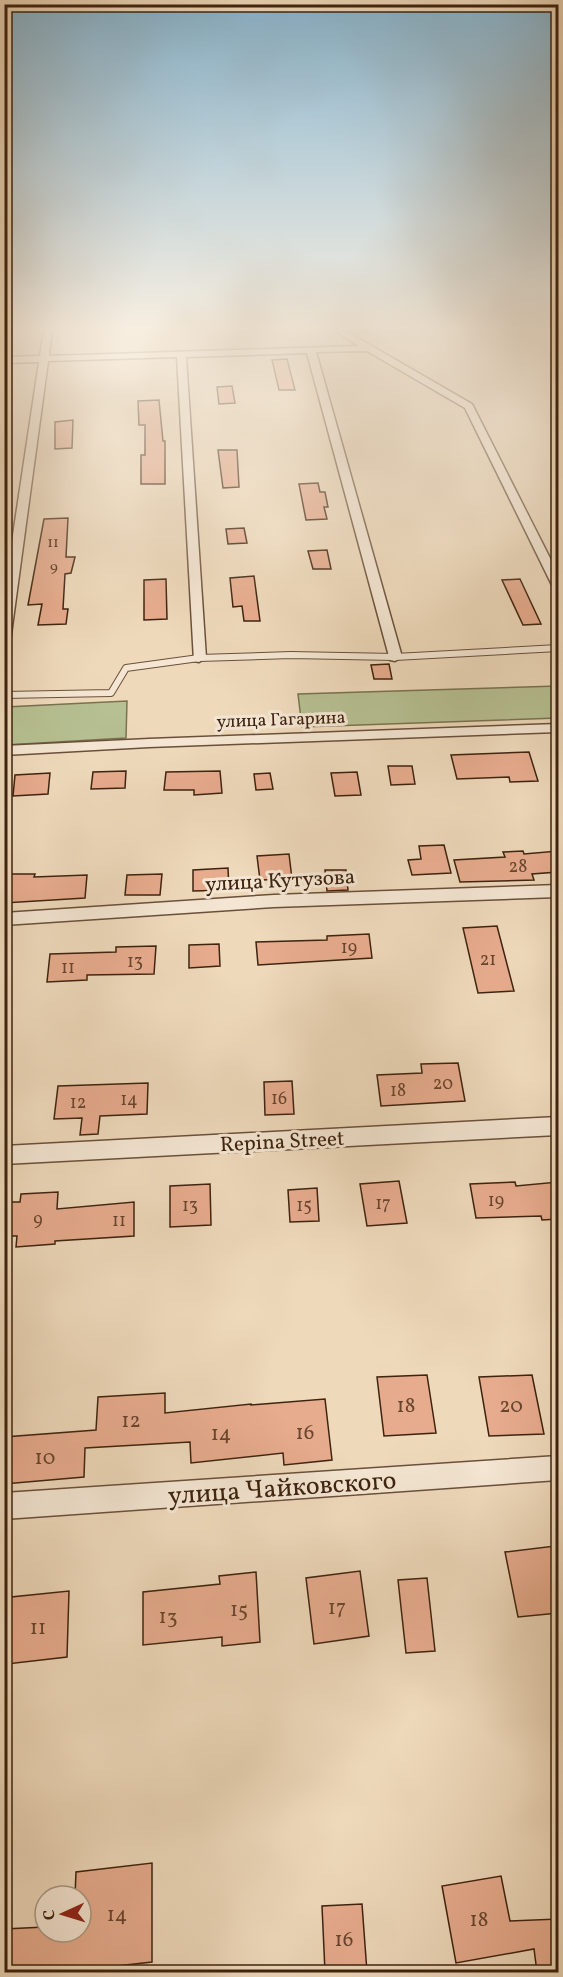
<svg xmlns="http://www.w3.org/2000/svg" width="563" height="1977" viewBox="0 0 563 1977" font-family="Vollkorn,serif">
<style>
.green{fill:#b6c092;stroke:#7a7250;stroke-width:1.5}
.building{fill:#e7ac8e;stroke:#3e230f;stroke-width:1.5}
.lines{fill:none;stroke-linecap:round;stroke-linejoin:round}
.lane-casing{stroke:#6a503a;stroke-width:8}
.street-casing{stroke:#6a503a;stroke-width:3}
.lane{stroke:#f4e6d3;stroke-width:6}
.street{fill:#f4e6d3;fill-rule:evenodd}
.labels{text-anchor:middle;stroke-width:6;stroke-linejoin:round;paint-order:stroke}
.far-number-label{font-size:15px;fill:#68452f}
.far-street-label{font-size:18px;fill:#3e230f;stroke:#f4e6d3}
.number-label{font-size:18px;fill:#68452f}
.street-label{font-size:21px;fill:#3e230f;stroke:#f4e6d3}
.near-number-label{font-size:21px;fill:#68452f}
.near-street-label{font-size:26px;fill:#3e230f;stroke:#f4e6d3}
</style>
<rect width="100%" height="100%" fill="#eed9bb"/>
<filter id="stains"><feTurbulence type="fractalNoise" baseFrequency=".00333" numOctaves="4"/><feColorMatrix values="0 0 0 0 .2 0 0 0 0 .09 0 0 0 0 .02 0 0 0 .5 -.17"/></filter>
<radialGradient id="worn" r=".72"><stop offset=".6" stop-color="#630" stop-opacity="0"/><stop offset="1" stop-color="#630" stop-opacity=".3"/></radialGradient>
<path class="green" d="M558,686V718L302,727L298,694Z
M127,701L126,738L5,745V707Z"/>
<path class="building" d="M287,359L295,390H279L272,360Z
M232,386L235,403L219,404L217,387Z
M159,400L163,441H165V484H141V455H145V425H139L138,401Z
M73,420L72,448L55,449V422Z
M218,450H237L239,487L223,488Z
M318,483L320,492H325L328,507H324L327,519L306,520L299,484Z
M68,518L66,557H75L71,573L65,574L63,609H68L66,624L38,625L42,604L28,605L44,519Z
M244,528L247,543L228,544L226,529Z
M327,550L331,569H313L308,551Z
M254,576L260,621H244L242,606L233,607L230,578Z
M166,579L167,619L144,620V580Z
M520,579L541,624L523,625L502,580Z
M389,664L392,679H374L371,665Z
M529,752L538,781L510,782L509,777L457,779L451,755Z
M388,766H412L415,784L391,785Z
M126,771L125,788L91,789L93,772Z
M220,771L222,793L194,795V790H164L166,772Z
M357,772L361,795L335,796L331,773Z
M50,773L48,794L13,796L15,775Z
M270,773L273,789L256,790L254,774Z
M444,845L451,873L412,875L408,860L421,859L419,846Z
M523,851L524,854L558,851V872L532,874L534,880L460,882L454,860L505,857L503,852Z
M289,854L292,879L260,880L257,856Z
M228,868L229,890L193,891V870Z
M325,870H346L348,890L327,891Z
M4,874H35L34,877L87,875L85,898L4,903Z
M162,874L160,895H125L127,875Z
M497,926L514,991L478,993L463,928Z
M369,934L372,958L258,965L256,942L327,940V936Z
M219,944L220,966L189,968V945Z
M156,946L154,974L87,975V980L47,982L50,954L116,952V947Z
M458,1063L465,1101L381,1106L377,1075L422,1073L421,1064Z
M292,1081L294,1114L265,1115L264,1082Z
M148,1083L147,1114L100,1116L98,1134L80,1135L82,1118L54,1119L58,1086Z
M399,1181L407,1223L367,1226L360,1184Z
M515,1182L516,1186L558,1182V1219L542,1220L541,1216L476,1218L470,1184Z
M210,1184L211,1225L170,1227V1186Z
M317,1188L319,1221L290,1222L288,1190Z
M58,1192L57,1209L134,1202V1236L55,1241V1244L16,1247L17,1236H4V1202H20L21,1194Z
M427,1375L436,1433L384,1436L377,1377Z
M532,1375L544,1434L489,1436L479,1377Z
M165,1393V1413L251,1404V1405L325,1399L332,1460L284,1465L283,1453L191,1463L190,1442L85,1448L84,1477L4,1484V1437L96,1430L98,1397Z
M555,1546L558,1563V1613L518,1617L505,1552Z
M360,1571L369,1636L314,1644L306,1578Z
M256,1572L260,1642L222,1646V1637L143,1645V1592L220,1584L219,1576Z
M427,1578L435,1651L406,1653L398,1580Z
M69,1591L67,1657L7,1664L11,1597Z
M152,1863V1962L63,1972H4V1929L45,1927V1932H81V1896H75L76,1872Z
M501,1876L510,1921L558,1919V1972H537L534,1949L456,1963L442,1886Z
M362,1904L367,1972H325L322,1906Z"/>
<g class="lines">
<defs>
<path id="lane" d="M4,695L111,693L126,668L199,658L291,655L395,657L558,648"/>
<path id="street" d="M44,330H52L49,356L359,346L334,330H344L472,404L558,574V589L552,585L465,408L367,351L316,352L402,657L395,661L390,660L307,353L186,357L206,658L199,662L194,661L177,357L48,361L10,642L4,646V595L39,362L4,363V357L40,356Z
M558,724V732L149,747L4,755V746L149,739Z
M558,885V897L274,907L4,925V913L274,895Z
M558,1117V1135L4,1164V1146Z
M558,1456V1480L4,1519V1493Z"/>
</defs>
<use href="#lane" class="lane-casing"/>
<use href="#street" class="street-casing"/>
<use href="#lane" class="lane"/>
<use href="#street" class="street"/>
</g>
<linearGradient id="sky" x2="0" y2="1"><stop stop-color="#88b6d1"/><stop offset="0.54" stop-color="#f7eee0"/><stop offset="1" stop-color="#f7eee0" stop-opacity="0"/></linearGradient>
<rect width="563" height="607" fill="url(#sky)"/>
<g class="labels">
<g class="far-number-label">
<text x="53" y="547">11</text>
<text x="54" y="571">9</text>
</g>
<g class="far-street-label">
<text transform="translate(281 719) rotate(-2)" y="6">улица Гагарина</text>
</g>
<g class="number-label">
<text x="518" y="872">28</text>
<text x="349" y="953">19</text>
<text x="488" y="965">21</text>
<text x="135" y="967">13</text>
<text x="68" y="973">11</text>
<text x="443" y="1089">20</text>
<text x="398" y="1096">18</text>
<text x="279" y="1104">16</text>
<text x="129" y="1105">14</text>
<text x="78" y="1108">12</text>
<text x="496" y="1206">19</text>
<text x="383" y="1209">17</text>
<text x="190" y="1211">13</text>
<text x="304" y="1211">15</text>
<text x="38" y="1225">9</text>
<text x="119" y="1226">11</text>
</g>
<g class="street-label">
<text transform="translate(280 880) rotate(-3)" y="7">улица Кутузова</text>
<text transform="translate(282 1141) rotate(-3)" y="7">Repina Street</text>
</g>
<g class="near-number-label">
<text x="406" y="1412">18</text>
<text x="511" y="1412">20</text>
<text x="131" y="1427">12</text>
<text x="305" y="1439">16</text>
<text x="221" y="1440">14</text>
<text x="45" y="1464">10</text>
<text x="337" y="1614">17</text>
<text x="239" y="1616">15</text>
<text x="168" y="1623">13</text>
<text x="38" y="1634">11</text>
<text x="117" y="1921">14</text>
<text x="479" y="1926">18</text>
<text x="344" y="1946">16</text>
</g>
<g class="near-street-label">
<text transform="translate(282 1487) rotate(-4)" y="9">улица Чайковского</text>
</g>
</g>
<rect width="563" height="1977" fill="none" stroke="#eed9bb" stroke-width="24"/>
<rect x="6" y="6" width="551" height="1965" fill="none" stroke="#3e230f" stroke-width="3"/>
<rect x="12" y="12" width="539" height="1953" fill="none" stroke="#3e230f" stroke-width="1.5"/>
<g transform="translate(63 1914) rotate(266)"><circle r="28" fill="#f4e6d3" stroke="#ab9885" stroke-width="1.5"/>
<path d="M0-4.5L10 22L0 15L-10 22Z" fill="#8f2418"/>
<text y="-9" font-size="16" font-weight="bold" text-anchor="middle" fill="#3e230f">С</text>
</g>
<rect width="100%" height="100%" filter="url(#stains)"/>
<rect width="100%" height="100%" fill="url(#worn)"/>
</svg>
